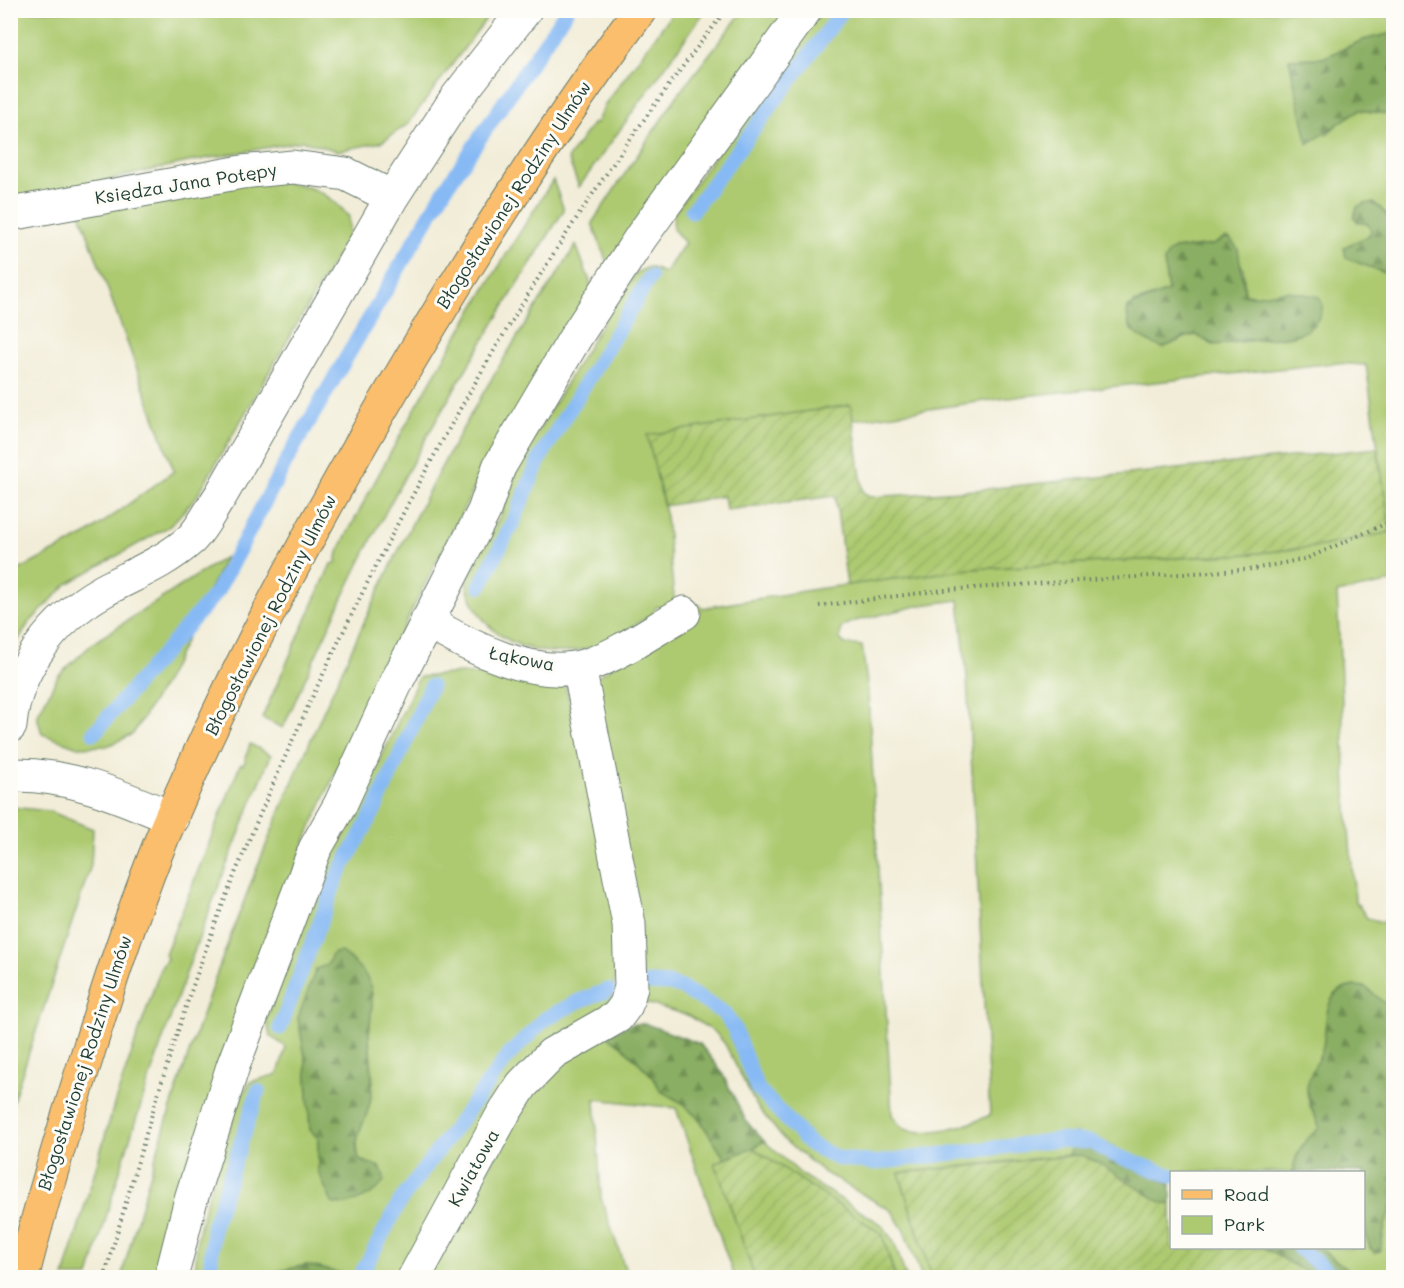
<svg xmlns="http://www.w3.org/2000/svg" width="1404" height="1288" viewBox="0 0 1404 1288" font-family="Mali,sans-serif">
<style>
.green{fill:#adca71;stroke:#668452;stroke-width:1.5;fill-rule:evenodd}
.forest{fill:url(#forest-firs);stroke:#54764c;stroke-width:1.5}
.garden{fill:url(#garden-furrows);stroke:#668452;stroke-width:1.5}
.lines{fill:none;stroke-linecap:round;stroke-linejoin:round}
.stream{stroke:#87baf4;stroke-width:15}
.minor-casing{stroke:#697b6d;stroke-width:35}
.major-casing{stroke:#697b6d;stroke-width:35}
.path{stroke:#697b6d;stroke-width:4;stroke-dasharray:1.5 4.5;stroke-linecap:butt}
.minor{stroke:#fff;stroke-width:33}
.major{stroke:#fabe6d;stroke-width:33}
.labels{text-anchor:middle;stroke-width:6;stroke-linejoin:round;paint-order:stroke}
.street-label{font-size:18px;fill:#1f3d34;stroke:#fdfcf7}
</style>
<defs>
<pattern id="forest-firs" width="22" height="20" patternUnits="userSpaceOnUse" patternTransform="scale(1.5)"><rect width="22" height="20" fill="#8aae63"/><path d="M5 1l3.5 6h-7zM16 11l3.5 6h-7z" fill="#708f52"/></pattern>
<pattern id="garden-furrows" width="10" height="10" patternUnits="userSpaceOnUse" patternTransform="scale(1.5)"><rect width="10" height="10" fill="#adca71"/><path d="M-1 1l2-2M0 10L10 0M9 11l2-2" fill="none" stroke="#94ae62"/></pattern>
</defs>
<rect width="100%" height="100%" fill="#fdfcf7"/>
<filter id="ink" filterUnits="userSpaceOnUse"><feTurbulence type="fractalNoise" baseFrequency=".0167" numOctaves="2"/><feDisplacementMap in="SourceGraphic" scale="12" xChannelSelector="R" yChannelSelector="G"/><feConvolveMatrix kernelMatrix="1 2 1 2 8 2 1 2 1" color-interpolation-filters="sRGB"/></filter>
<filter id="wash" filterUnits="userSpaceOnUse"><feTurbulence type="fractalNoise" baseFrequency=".008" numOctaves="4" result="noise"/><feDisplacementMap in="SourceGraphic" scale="24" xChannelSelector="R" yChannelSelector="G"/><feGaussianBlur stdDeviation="1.35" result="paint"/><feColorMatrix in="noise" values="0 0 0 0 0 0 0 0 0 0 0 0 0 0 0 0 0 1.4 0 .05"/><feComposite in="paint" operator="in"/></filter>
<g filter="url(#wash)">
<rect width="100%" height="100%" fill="#f2edd8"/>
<path class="green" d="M10,11H492L408,124L381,142L338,151L303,141L193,161L11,201Z
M674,11H705L579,187L568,158L592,124L596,123L606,103Z
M743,11H789L608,265L592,223L677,96Z
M822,11H1393V33L1363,40L1323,58L1289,59L1326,135L1345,117L1359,110L1394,115L1393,227L1389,215L1358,222L1368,224L1372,230L1369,236L1344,247L1346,258L1393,276V582L1337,593L1347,808L1355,900L1367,918L1393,925V1010L1355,986C1348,987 1339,989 1335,995C1324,1009 1328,1025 1325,1040C1320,1061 1305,1080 1309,1103C1311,1112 1318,1118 1319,1129C1306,1139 1293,1156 1294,1172H1172L1171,1186L1111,1145L1075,1135L1069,1155L899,1173L932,1277H922L904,1231L892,1211L825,1173L786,1142L756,1105L725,1044L715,1032L687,1015L642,1002L593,679L687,619L699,605L703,608L816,589L970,569L1249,554L1322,546L1390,532L1366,365L1334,363L1006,398L853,420L850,405L648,435L666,517L675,607H656L652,615C633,625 605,645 585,649C531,661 479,638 466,582L503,510L513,473L604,320L637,272L649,267L665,273L685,243L673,229L674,213L765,85ZM1225,238L1243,268L1245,294L1259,296L1294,336L1213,345L1196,335C1187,336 1182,339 1174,343C1160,351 1142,339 1131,330L1127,313L1134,303L1168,291L1165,272L1174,249L1213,245ZM959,600L967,677L990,1115C972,1125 925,1137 905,1129C899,1126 896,1120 892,1115L868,691L862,646L845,644L840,639L841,628L851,622L921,605Z
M264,180C301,184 325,186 349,217V235L197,496L170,526L67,584L28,624L11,652V574L86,535L174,471L79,210Z
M553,180L564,210C500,312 436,415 380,523C345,590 314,659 283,728L262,718L331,564L336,563L338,552C404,422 474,304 553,180Z
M576,245L593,289C559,345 522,400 491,457C424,581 363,709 306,839L157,1277L121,1278C178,1063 256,854 350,653C393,558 440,464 494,375C520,331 549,288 576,245Z
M225,557L168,677L133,734L107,746L78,747L42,734L37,716L58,676L93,643Z
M461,673L558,683L566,688L620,926L613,999L572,1030L401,1277H357L306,1265L252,1277L195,1278L197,1239L205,1205L240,1097L250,1082L278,1074L286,1047L270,1036L266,1019L329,853L346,833L419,677ZM327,965L371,1003L369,1037L373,1083L356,1140L359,1160L380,1167L372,1193L340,1205L318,1171V1138L310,1130L306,1061L298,1018Z
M250,744L271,755C200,926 138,1099 89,1277H64L114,1105L161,967L167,959L165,954L240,765L244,764Z
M11,807L49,811L93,829L91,865L11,1107Z
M606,1035L623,1047L653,1077L661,1091L682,1103L700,1120L725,1159L715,1163L755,1277H734L676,1108L595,1099L601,1198L628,1277L424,1278L544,1072Z
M1393,1068V1150C1382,1138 1387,1084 1393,1068Z
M764,1141L803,1176L881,1224L894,1242L906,1277H895L882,1234L753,1148Z
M1393,1208V1277H1358L1319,1248H1364V1217L1370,1249L1382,1241L1385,1225Z"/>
<path class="forest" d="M1393,33V115L1359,110L1308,144L1289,59L1323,58L1363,40Z
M1365,203H1373C1401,219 1394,247 1393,276L1346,258L1344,247L1369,236L1371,230L1368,224L1358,222L1354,217L1357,207Z
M1225,238L1230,239L1238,249L1245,294L1251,296L1288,291L1319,297L1323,305C1317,343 1274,337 1245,340C1236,340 1221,347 1213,344C1207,342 1202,337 1196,335L1184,337L1163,348C1143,341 1124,331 1128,307L1168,291L1164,262L1168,253L1174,249L1213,245Z
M341,952C352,960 364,970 369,982C376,999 369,1021 369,1038C370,1062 375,1084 369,1107C363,1127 352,1139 359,1160C373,1166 384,1164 384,1181C376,1195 348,1208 332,1203L318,1171V1138L310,1130L306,1061L298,1018L316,969L327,965L333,953Z
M1355,986L1365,987L1393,1010C1394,1028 1397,1049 1394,1067C1390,1086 1380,1135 1393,1150V1208L1385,1225L1380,1251L1375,1253C1360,1241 1364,1192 1364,1172H1294C1293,1154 1305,1140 1319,1128C1317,1114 1307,1103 1307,1089C1308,1074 1318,1063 1322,1050C1327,1032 1323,1011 1334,996C1339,989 1348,987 1355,986Z
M631,1024H646L700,1044L721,1071L746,1121L764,1141L753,1148L725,1159L700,1120L682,1103L661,1091L653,1077L623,1047L606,1035Z
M1075,1134L1111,1145L1171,1186V1205L1160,1202L1080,1155H1069Z
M1264,1248H1319L1358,1277H1314Z
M306,1265L357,1277H252Z"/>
<path class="garden" d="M851,405L863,492L870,497L976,490L1377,448L1391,532L1322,546L1249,554L970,569L847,585L835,496L726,510L724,496L664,506L647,435Z
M753,1148L882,1234L895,1277H755L715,1163Z
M1080,1155L1097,1162L1160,1202L1171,1205L1172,1248H1264L1314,1277H932L899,1173Z"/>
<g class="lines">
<path class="stream" d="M692,211L843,10
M480,586L514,520L540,458L650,277
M94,733L216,593L293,449L445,189L567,10
M648,983L670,984L682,988L724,1013L734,1028L757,1088L811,1145L837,1158L874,1163L1058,1140L1091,1142L1112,1154L1172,1176
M280,1028L337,877L375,809L431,686
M1299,1248L1336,1278
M210,1278L213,1227L258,1091
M359,1278L401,1200L509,1055L545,1019L579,1001L608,990"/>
</g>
</g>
<g filter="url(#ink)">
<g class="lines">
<defs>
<path id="minor" d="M10,214L242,172L293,167L346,174L392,197
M427,621C468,647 537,681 587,665C621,654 653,630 684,613
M10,726C15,669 53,619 103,591C132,575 164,563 190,540C202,529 211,509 221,495L392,197L455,100L525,10
M10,775C68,773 120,796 172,818
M171,1278L191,1199L233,1066L315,849L340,805L398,679L484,511L499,467L575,338L641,237L805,10
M414,1278L502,1116L522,1085L552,1054L617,1017L626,1005L631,987L629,924L579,667"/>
<path id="major" d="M22,1278C41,1204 63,1131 86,1059C109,984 133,909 163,836C223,694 295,557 373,423C455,281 542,142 640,10"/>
</defs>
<use href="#minor" class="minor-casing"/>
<use href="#major" class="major-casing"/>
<path class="path" d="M819,606L944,590L1254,569L1308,558L1394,520
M104,1278C145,1138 183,998 239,864C365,561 523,269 726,10"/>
<use href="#minor" class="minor"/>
<use href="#major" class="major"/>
</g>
</g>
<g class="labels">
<g class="street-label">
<text transform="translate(186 184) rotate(-9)" y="6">Księdza Jana Potępy</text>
<text transform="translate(514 195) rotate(-57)" y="6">Błogosławionej Rodziny Ulmów</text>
<text transform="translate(271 615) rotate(-63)" y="6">Błogosławionej Rodziny Ulmów</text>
<text transform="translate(522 659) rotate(11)" y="6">Łąkowa</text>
<text transform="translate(85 1063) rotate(-72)" y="6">Błogosławionej Rodziny Ulmów</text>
<text transform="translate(474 1168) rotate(-61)" y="6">Kwiatowa</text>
</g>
</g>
<rect width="1404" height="1288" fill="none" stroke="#fdfcf7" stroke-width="36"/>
<rect x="1170" y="1171" width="195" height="78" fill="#fdfcf7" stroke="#a4b0a9" stroke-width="1.5"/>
<rect x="1182" y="1190" width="30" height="9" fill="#fabe6d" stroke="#a4b0a9" stroke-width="1.5"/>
<text x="1224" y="1201" font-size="18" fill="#1f3d34">Road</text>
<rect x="1182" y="1216" width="30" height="18" fill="#adca71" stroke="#a4b0a9" stroke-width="1.5"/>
<text x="1224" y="1231" font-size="18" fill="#1f3d34">Park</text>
</svg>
